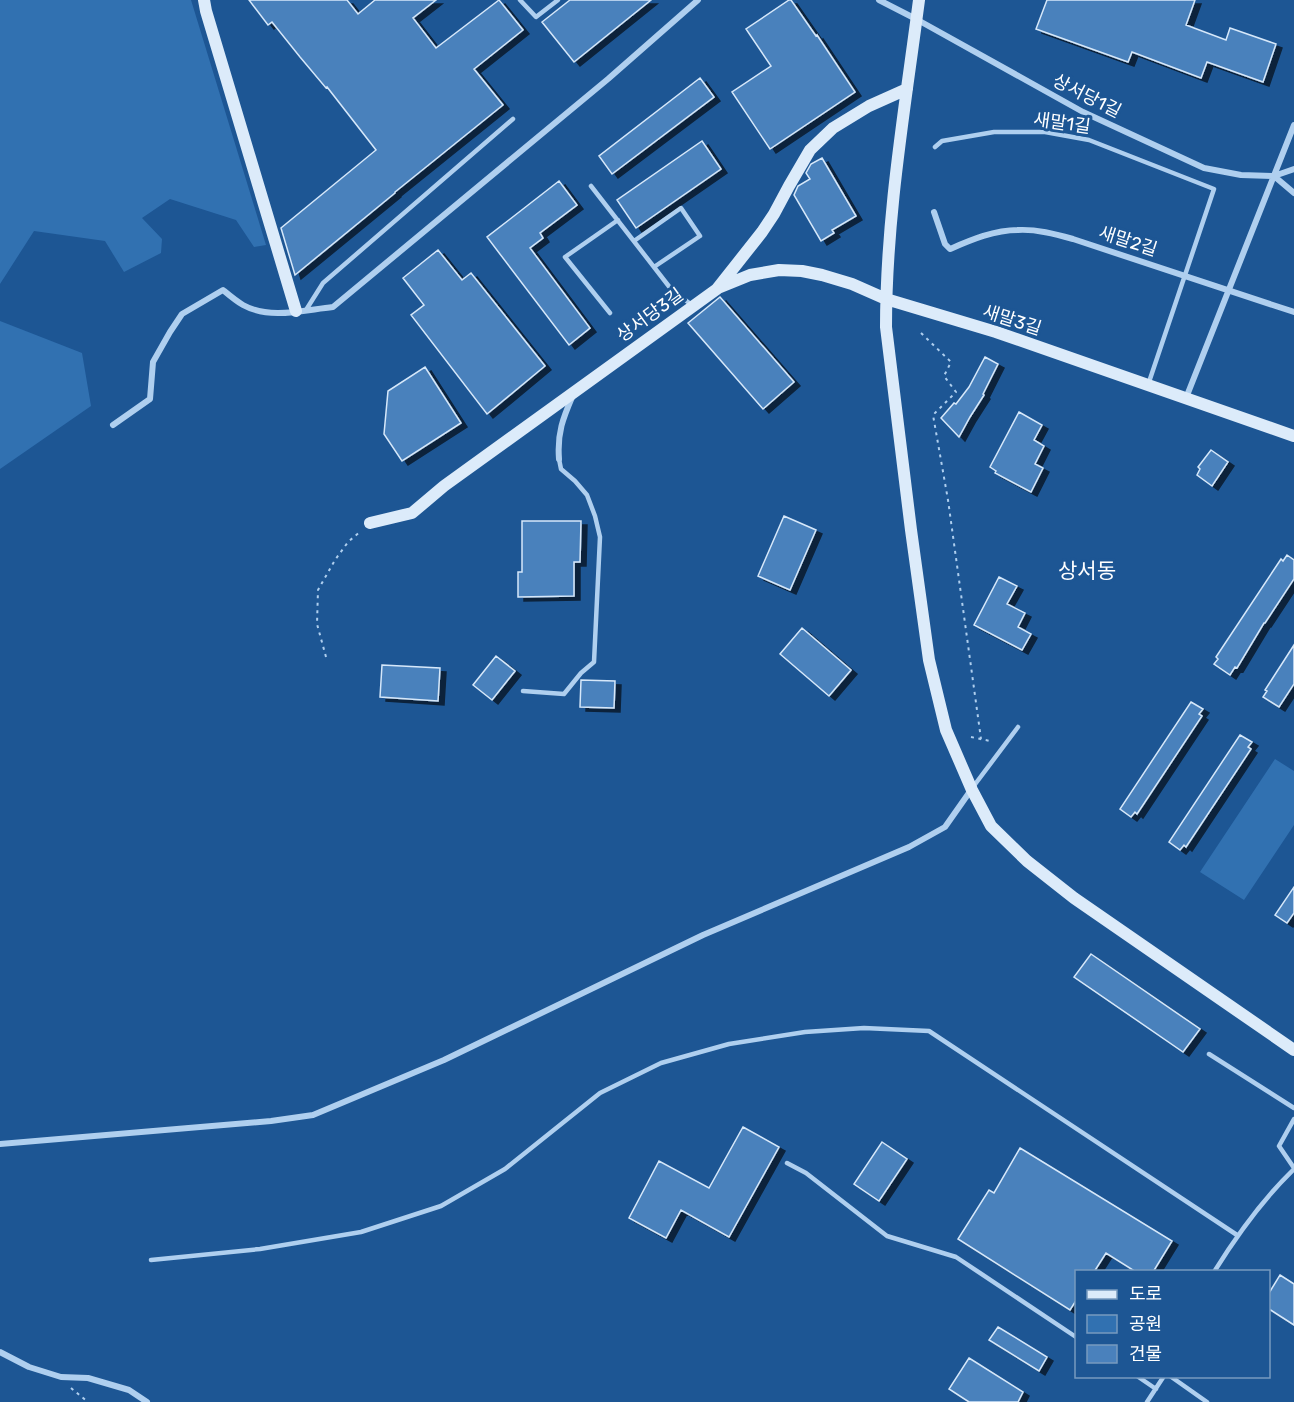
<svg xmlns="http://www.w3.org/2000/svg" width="1294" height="1402" viewBox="0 0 1294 1402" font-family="Rubik,'Noto Sans KR',sans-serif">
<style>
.green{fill:#3171b1}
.building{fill:#4a81bc;stroke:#d6e8fa;stroke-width:1.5;filter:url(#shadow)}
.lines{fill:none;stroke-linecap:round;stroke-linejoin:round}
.path{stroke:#afcfef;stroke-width:2;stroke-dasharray:3 4.5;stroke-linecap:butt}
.lane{stroke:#afcfef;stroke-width:4.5}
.street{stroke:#afcfef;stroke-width:6}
.secondary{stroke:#dcebfa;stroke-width:12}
.labels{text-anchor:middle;stroke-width:6;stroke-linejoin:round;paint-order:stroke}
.street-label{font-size:18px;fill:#fff;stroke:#1d5694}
.quarter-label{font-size:21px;fill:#fff;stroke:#1d5694}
</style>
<defs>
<filter id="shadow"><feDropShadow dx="6" dy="4" stdDeviation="0" flood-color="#0009"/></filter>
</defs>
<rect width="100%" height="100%" fill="#1d5694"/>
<path class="green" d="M0,0H191L266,245L254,247L236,220L170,199L142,218L162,239L161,253L124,272L105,241L34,231L0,284Z
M0,321L82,353L91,406L0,469Z
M1275,759L1294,771V825L1244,900L1200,872Z"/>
<path class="building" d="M249,0H347L358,14L375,0H436L413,18L436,48L499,0L523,30L474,69L503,105L395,192V193L295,275L281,228L376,150L327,87L326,88L300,57L272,22L268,25Z
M570,0H651L574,62L542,22Z
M789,0H791L816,36L817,35L855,92L770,149L732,92L771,66L746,29Z
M1047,0H1195L1186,25L1226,40L1230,28L1276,44L1263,82L1207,62L1201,78L1132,52L1128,62L1036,29Z
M700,78L714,97L612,174L599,156Z
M702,141L721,169L636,228L617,200Z
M822,158L856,216L832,230L834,233L821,241L794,195L798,186L810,179L806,173L811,164Z
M559,181L577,205L540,233L543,238L530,248L590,328L569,345L487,237Z
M438,250L462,280L471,273L545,366L487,414L411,315L424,305L403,278Z
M720,297L794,382L763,409L688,323Z
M985,357L998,364L983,394L984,395L970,417L959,437L941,418L954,403L956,404L969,387Z
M425,367L461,423L402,461L384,434L388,391Z
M1019,412L1042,425L1034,440L1044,446L1035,464L1043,468L1031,492L995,473L996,471L990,467Z
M1211,450L1228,462L1212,486L1197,475L1200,469L1198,467Z
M784,516L816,530L790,590L758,576Z
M522,521H581L580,562H574V596L518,597V572H522Z
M1287,555L1294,560V579L1265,623H1264L1237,668L1235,667L1230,675L1214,664L1218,659L1216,657L1281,559L1283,561Z
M999,577L1017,586L1007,604L1025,613L1018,627L1031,634L1022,650L974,625Z
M802,628L851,670L829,696L780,654Z
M1294,645V684L1279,707L1263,697L1267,691L1265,690Z
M496,656L515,671L492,700L473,685Z
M382,665L440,668L438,701L380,697Z
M581,680L615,681L614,708L580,707Z
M1191,702L1203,709L1199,714L1202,716L1137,814L1135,812L1131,817L1120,809Z
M1240,735L1252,742L1248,747L1251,749L1186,847L1184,845L1180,850L1169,842Z
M1294,887V913L1287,923L1275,915Z
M1091,954L1200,1029L1183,1052L1074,977Z
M743,1127L779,1147L729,1237L681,1210L666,1238L629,1218L659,1161L709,1188Z
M882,1142L907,1159L879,1201L854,1184Z
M1020,1148L1172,1241L1153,1272H1136L1106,1253L1094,1272H1077V1299L1070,1310L958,1239L989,1190L994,1193Z
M1280,1275L1294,1284V1325L1269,1309V1293Z
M998,1327L1047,1357L1039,1371L989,1340Z
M969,1358L1023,1392L1018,1402H969L949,1389Z"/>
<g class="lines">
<path class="path" d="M921,333L951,362L944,376L956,392L933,415L948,500L981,739
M326,657L317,624L318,590L335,560L348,542L361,531
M971,737L990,741
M71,1388L88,1402"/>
<path class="lane" d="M520,0L536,17L558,0
M935,147L942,141L994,132H1045L1089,140L1214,189L1149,382
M591,186L671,289L693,306
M634,241L681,208L700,236L654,267
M306,310L323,283L513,119
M610,313L565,257L618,220
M523,691L564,694L581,673L594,662L600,537L595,516L587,495L575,481L561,469L559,459
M973,787L1018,727
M1209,1054L1294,1108
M1294,1119L1279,1146L1294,1168
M787,1163L806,1173L887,1236L956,1257L1076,1337
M151,1260L260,1249L361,1232L441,1206L505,1169L600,1093L661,1063L729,1044L805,1032L864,1028L929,1031L1237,1235
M1214,1272C1237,1235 1263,1199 1294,1169
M1137,1376L1156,1389
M1170,1376L1207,1402
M1147,1402L1164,1376"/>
<path class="street" d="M879,0L916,19L1083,112L1204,168L1241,175L1274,176L1294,169
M1274,176L1294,193
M934,212L945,244L950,249C971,240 994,230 1018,230C1036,229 1055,234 1073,239L1294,312
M1186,398L1294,125
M113,425L150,399L153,362L170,332L182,314L223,290C229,295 236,301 243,305C270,320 304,310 333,307L608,79L698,0
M559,459C557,433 563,418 573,395
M0,1144L271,1121L313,1115L444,1060L703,935L909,847L945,827L971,790
M0,1352L29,1367L61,1377L88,1378L129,1390L147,1402"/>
<path class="secondary" d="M204,0L206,11L296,311
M919,0C905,108 886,217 886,327L911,530L929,660L946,730L972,790L991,826L1027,861L1074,898L1294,1050
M718,288L750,275L779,270L802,271L822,275L852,284L886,299L996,332L1294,436
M370,523L412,513L444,486L717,289L762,232L774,214L789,186L810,150L833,128L869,106L907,89"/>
</g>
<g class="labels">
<g class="street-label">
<text transform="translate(1087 96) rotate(27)" y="6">상서당1길</text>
<text transform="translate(1062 123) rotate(8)" y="6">새말1길</text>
<text transform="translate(1128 241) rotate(18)" y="6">새말2길</text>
<text transform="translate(650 315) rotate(-36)" y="6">상서당3길</text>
<text transform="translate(1012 320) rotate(18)" y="6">새말3길</text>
</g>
<g class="quarter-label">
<text x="1087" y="578">상서동</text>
</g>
</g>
<rect x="1075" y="1270" width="195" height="108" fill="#1d5694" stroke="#779abf" stroke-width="1.5"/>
<rect x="1087" y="1290" width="30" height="9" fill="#dcebfa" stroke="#779abf" stroke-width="1.5"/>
<text x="1129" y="1300" font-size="18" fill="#ffffff">도로</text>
<rect x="1087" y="1315" width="30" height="18" fill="#3171b1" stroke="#779abf" stroke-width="1.5"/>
<text x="1129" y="1330" font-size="18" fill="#ffffff">공원</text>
<rect x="1087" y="1345" width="30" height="18" fill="#4a81bc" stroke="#779abf" stroke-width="1.5"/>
<text x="1129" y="1360" font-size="18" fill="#ffffff">건물</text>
</svg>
